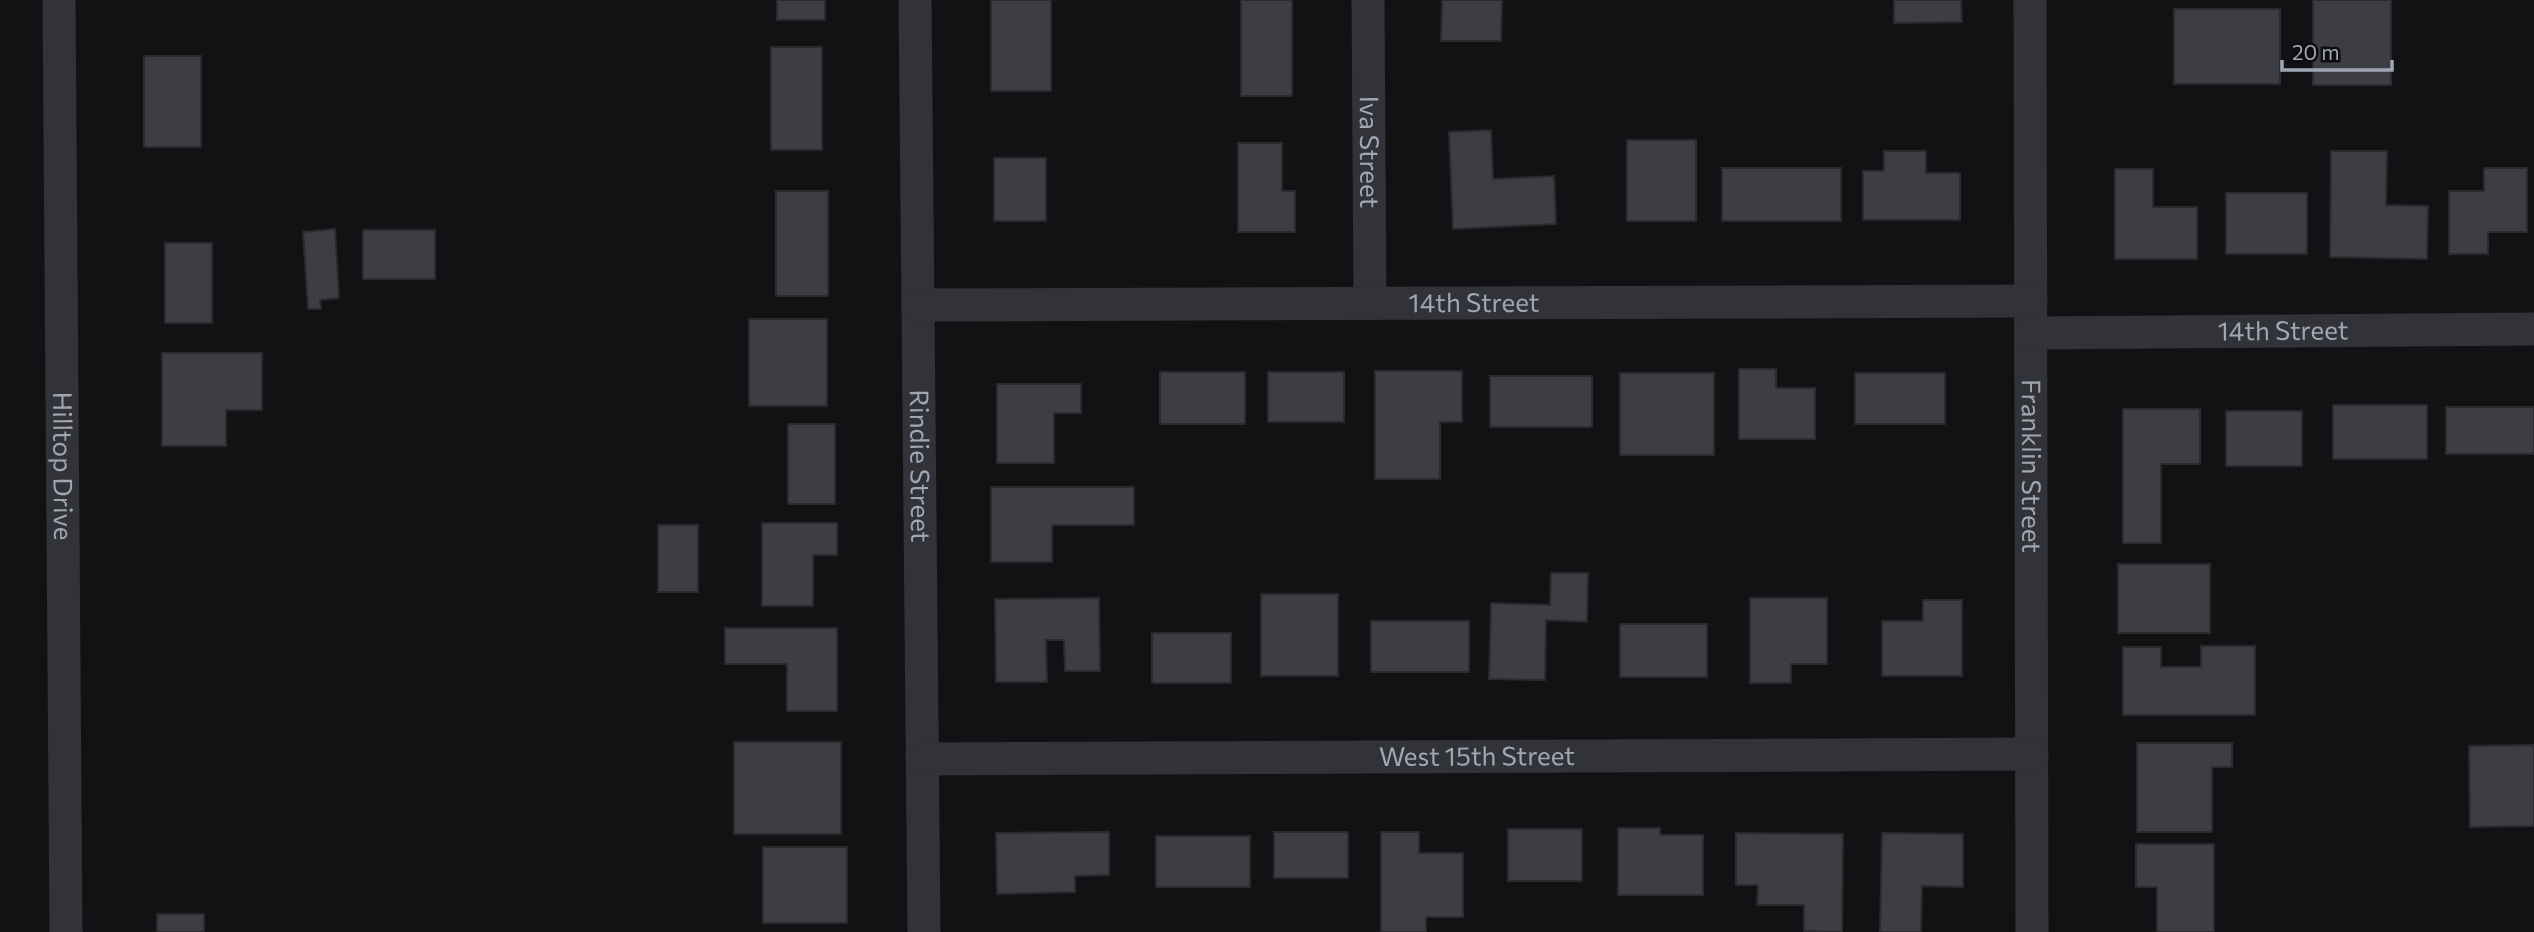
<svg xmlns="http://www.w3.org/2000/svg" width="2534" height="932" viewBox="0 0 2534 932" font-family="Commissioner,sans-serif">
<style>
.building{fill:#3d3e43;stroke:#2b2b2f;stroke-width:2}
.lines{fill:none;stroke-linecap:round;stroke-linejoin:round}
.minor{stroke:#323339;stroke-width:33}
.labels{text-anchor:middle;stroke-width:5;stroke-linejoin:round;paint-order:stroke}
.street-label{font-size:26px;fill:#a1a6b5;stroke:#0d0c0e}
</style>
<rect width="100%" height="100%" fill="#121113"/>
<path class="building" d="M777,0H825V20H777Z
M991,0H1051V91H991Z
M1241,0H1292V96H1241Z
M1442,0H1502L1501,41H1441Z
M1894,0H1961L1962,22L1894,23Z
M2313,0H2391V85H2313Z
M2174,9H2280V84H2174Z
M771,47H822V150H771Z
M144,56H201V147H144Z
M1491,130L1493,179L1554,176L1556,224L1453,229L1449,132Z
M1627,140H1696V221H1627Z
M1238,143H1282V191H1295V232H1238Z
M1884,151H1926V173H1960V220H1863V171H1884Z
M2331,151H2387L2386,205L2428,206L2427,259L2330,257Z
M994,158H1046V221H994Z
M1722,168H1841V221H1722Z
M2484,168H2527V232H2488V254H2449V191H2484Z
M2115,169H2153V207H2197V259H2115Z
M776,191H828V296H776Z
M2226,193H2307V254H2226Z
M335,229L339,298L320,300L321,309H308L303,232Z
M363,230H435V279H363Z
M165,243H212V323H165Z
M749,319H827V406H749Z
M162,353H262V410H226V446H162Z
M1739,369H1776V388H1815V439H1739Z
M1375,371H1462V422H1440V479H1375Z
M1160,372H1245V424H1160Z
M1268,372H1344V422H1268Z
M1620,373H1714V455H1620Z
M1855,373H1945V424H1855Z
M1490,376H1592V427H1490Z
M997,384H1081V413H1054V463H997Z
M2333,405H2427V459H2333Z
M2446,407H2534V454H2446Z
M2123,409H2200V464H2161V543H2123Z
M2226,411H2302V466H2226Z
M788,424H835V504H788Z
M991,487H1134V525H1052V562H991Z
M762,523H837V555H813V606H762Z
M658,525H698V592H658Z
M2118,564H2210V633H2118Z
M1551,573H1588L1587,622L1546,620L1545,680L1489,679L1491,603L1550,605Z
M1261,594H1338V676H1261Z
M1099,598L1100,671H1065L1064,640H1046L1047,682H996L995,599Z
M1750,598H1827V664H1791V683H1750Z
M1923,600H1962V676H1882V621H1923Z
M1371,621H1469V672H1371Z
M1620,624H1707V677H1620Z
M725,628H837V711H787V664H725Z
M1152,633H1231V683H1152Z
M2201,646H2255V715H2123V647H2161V667H2201Z
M734,742H841V834H734Z
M2137,743H2232V767H2212V832H2137Z
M2534,745V826L2470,827L2469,746Z
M1618,828H1660V835H1703V895H1618Z
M1508,829H1582V881H1508Z
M1109,832V875L1075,876V892L997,894L996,833Z
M1274,832H1348V878H1274Z
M1381,832H1419V853H1463V917H1426V932H1381Z
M1736,833L1843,834L1842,932L1804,931V905H1757L1758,885H1736Z
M1882,833L1963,834V887L1922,886L1921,932H1880Z
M1156,836H1250V887H1156Z
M2136,844H2214V932H2157V887H2136Z
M763,847H847V923H763Z
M157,914H204V932H157Z"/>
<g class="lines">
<g class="minor">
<path id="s1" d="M59,0L66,932"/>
<path id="s2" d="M915,0L924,932"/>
<path id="s3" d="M1368,0L1370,303"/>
<path id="s4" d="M2030,0L2032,932"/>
<path id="s5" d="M918,305L2031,301"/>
<path id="s6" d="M2031,333L2534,329"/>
<path id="s7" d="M922,759L2032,754"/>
</g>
</g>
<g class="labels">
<g class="street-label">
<text dy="9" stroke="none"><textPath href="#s3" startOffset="152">Iva Street</textPath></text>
<text dy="9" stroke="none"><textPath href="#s5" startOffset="556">14th Street</textPath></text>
<text dy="9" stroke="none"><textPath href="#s6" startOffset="252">14th Street</textPath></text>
<text dy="9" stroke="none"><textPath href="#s1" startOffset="466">Hilltop Drive</textPath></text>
<text dy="9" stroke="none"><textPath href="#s2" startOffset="466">Rindie Street</textPath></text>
<text dy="9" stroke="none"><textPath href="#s4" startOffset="466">Franklin Street</textPath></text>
<text dy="9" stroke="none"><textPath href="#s7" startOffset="555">West 15th Street</textPath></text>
</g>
</g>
<path d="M2282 60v10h110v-10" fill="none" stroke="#a1a6b5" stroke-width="3.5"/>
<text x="2292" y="60" font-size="21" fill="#a1a6b5" stroke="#0d0c0e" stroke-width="5" paint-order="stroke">20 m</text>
</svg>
